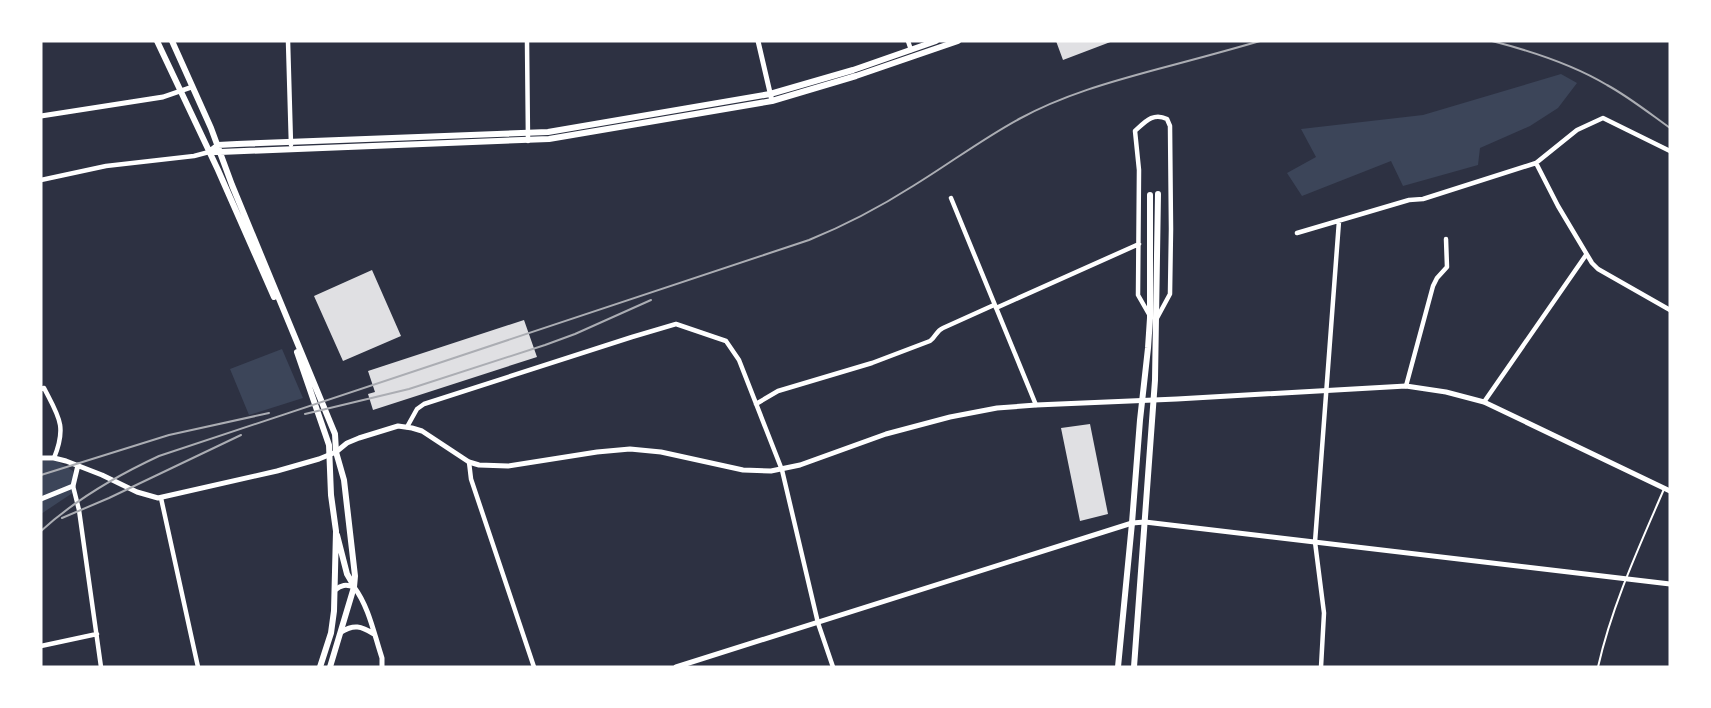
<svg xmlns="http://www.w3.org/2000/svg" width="1711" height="708" viewBox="0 0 1711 708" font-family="Signika,sans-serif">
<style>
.green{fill:#3c4559}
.building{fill:#e0e0e3}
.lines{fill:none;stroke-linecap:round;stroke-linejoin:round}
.service{stroke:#fff;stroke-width:2}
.minor{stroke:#fff;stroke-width:4.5}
.tertiary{stroke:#fff;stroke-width:5}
.secondary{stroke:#fff;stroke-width:6}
.rail{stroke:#abadb3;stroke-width:2}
</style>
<rect width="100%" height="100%" fill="#2d3142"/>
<path class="green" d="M1561,74L1577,83L1558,108L1530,126L1480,148L1478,165L1403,186L1391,161L1302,196L1287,173L1316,157L1301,129L1423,115Z
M282,349L303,398L249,415L230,369Z
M41,461H57L73,471L74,492L41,514Z"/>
<path class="building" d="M1056,41H1113L1063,60Z
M372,270L401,336L343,361L314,296Z
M524,320L537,357L373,410L368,394L375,392L368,371Z
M1090,424L1108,514L1080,521L1061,428Z"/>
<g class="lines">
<path class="service" d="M1598,667C1612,605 1639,547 1664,489"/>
<path class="minor" d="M288,41L291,145
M527,41L528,141
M908,41L911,50
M1670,151L1603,118L1577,130L1536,163L1558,206L1592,263L1598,269L1670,310
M41,180L106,166L194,156L209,152
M951,198L1036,405
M1297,233L1409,200L1423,199L1536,163
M996,308L1139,244
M1150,316L1138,295L1139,170L1135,131C1145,122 1153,112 1167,119L1170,126L1171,229L1170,294L1157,318
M1406,386L1433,286L1437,278L1447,267L1446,239
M41,389L44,388C59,417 67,426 54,458
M1484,402L1586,255
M756,404L778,391L872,363L930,341C936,337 936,331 943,328L994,305
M407,427L417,409L424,404L632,337L676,324L726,341L739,360L782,470L818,623L833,667
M469,462L471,479L534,667
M73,486L79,510L101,667
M161,498L198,667
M41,646L97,634
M1321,667L1324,613L1315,542L1339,221"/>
<path class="tertiary" d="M758,41L772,101
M41,116L163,97L192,87
M41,458H54L66,461L102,475L137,492L158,498L277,471L319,459L336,452L347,443L359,438L398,426L412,428L422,431L469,462L479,465L508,466L597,452L630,449L661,452L743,470L771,471L800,465L886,434L950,417L997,408L1036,405L1177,399L1406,386L1446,392L1484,402L1670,491
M41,499L73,486L78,465
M335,590C341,585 346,584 354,587C369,607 374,634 382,658V667
M341,632C354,624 361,626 374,634
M676,667L1132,523L1145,522L1670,584"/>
<path class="secondary" d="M157,41L218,170L274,297
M172,41L211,128L232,185L335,434L336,452L344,480L355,576L354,587L330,667
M209,152H220L549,139L772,101L856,76L958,41
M209,152L218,145L237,144L548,132L770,94L853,70L936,41
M297,352L329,445L331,495L336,531L334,611L331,633L320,667
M337,535L347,574L354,586
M1118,667L1132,523L1140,420L1148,348L1150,318V195
M1134,667L1155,380L1158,194"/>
<path class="rail" d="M1492,41C1531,51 1572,64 1607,85C1629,97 1649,113 1670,128
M305,414L409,389L545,345L575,334L651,300
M41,475L169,435L269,413
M62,518L109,498L241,435
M41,531C76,499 116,476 159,456L809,240C846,225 880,207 913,186C949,164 982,139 1019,119C1063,95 1110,82 1158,69C1192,60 1226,51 1260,41"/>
</g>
<rect width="1711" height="708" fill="none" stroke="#ffffff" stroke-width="85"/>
</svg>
